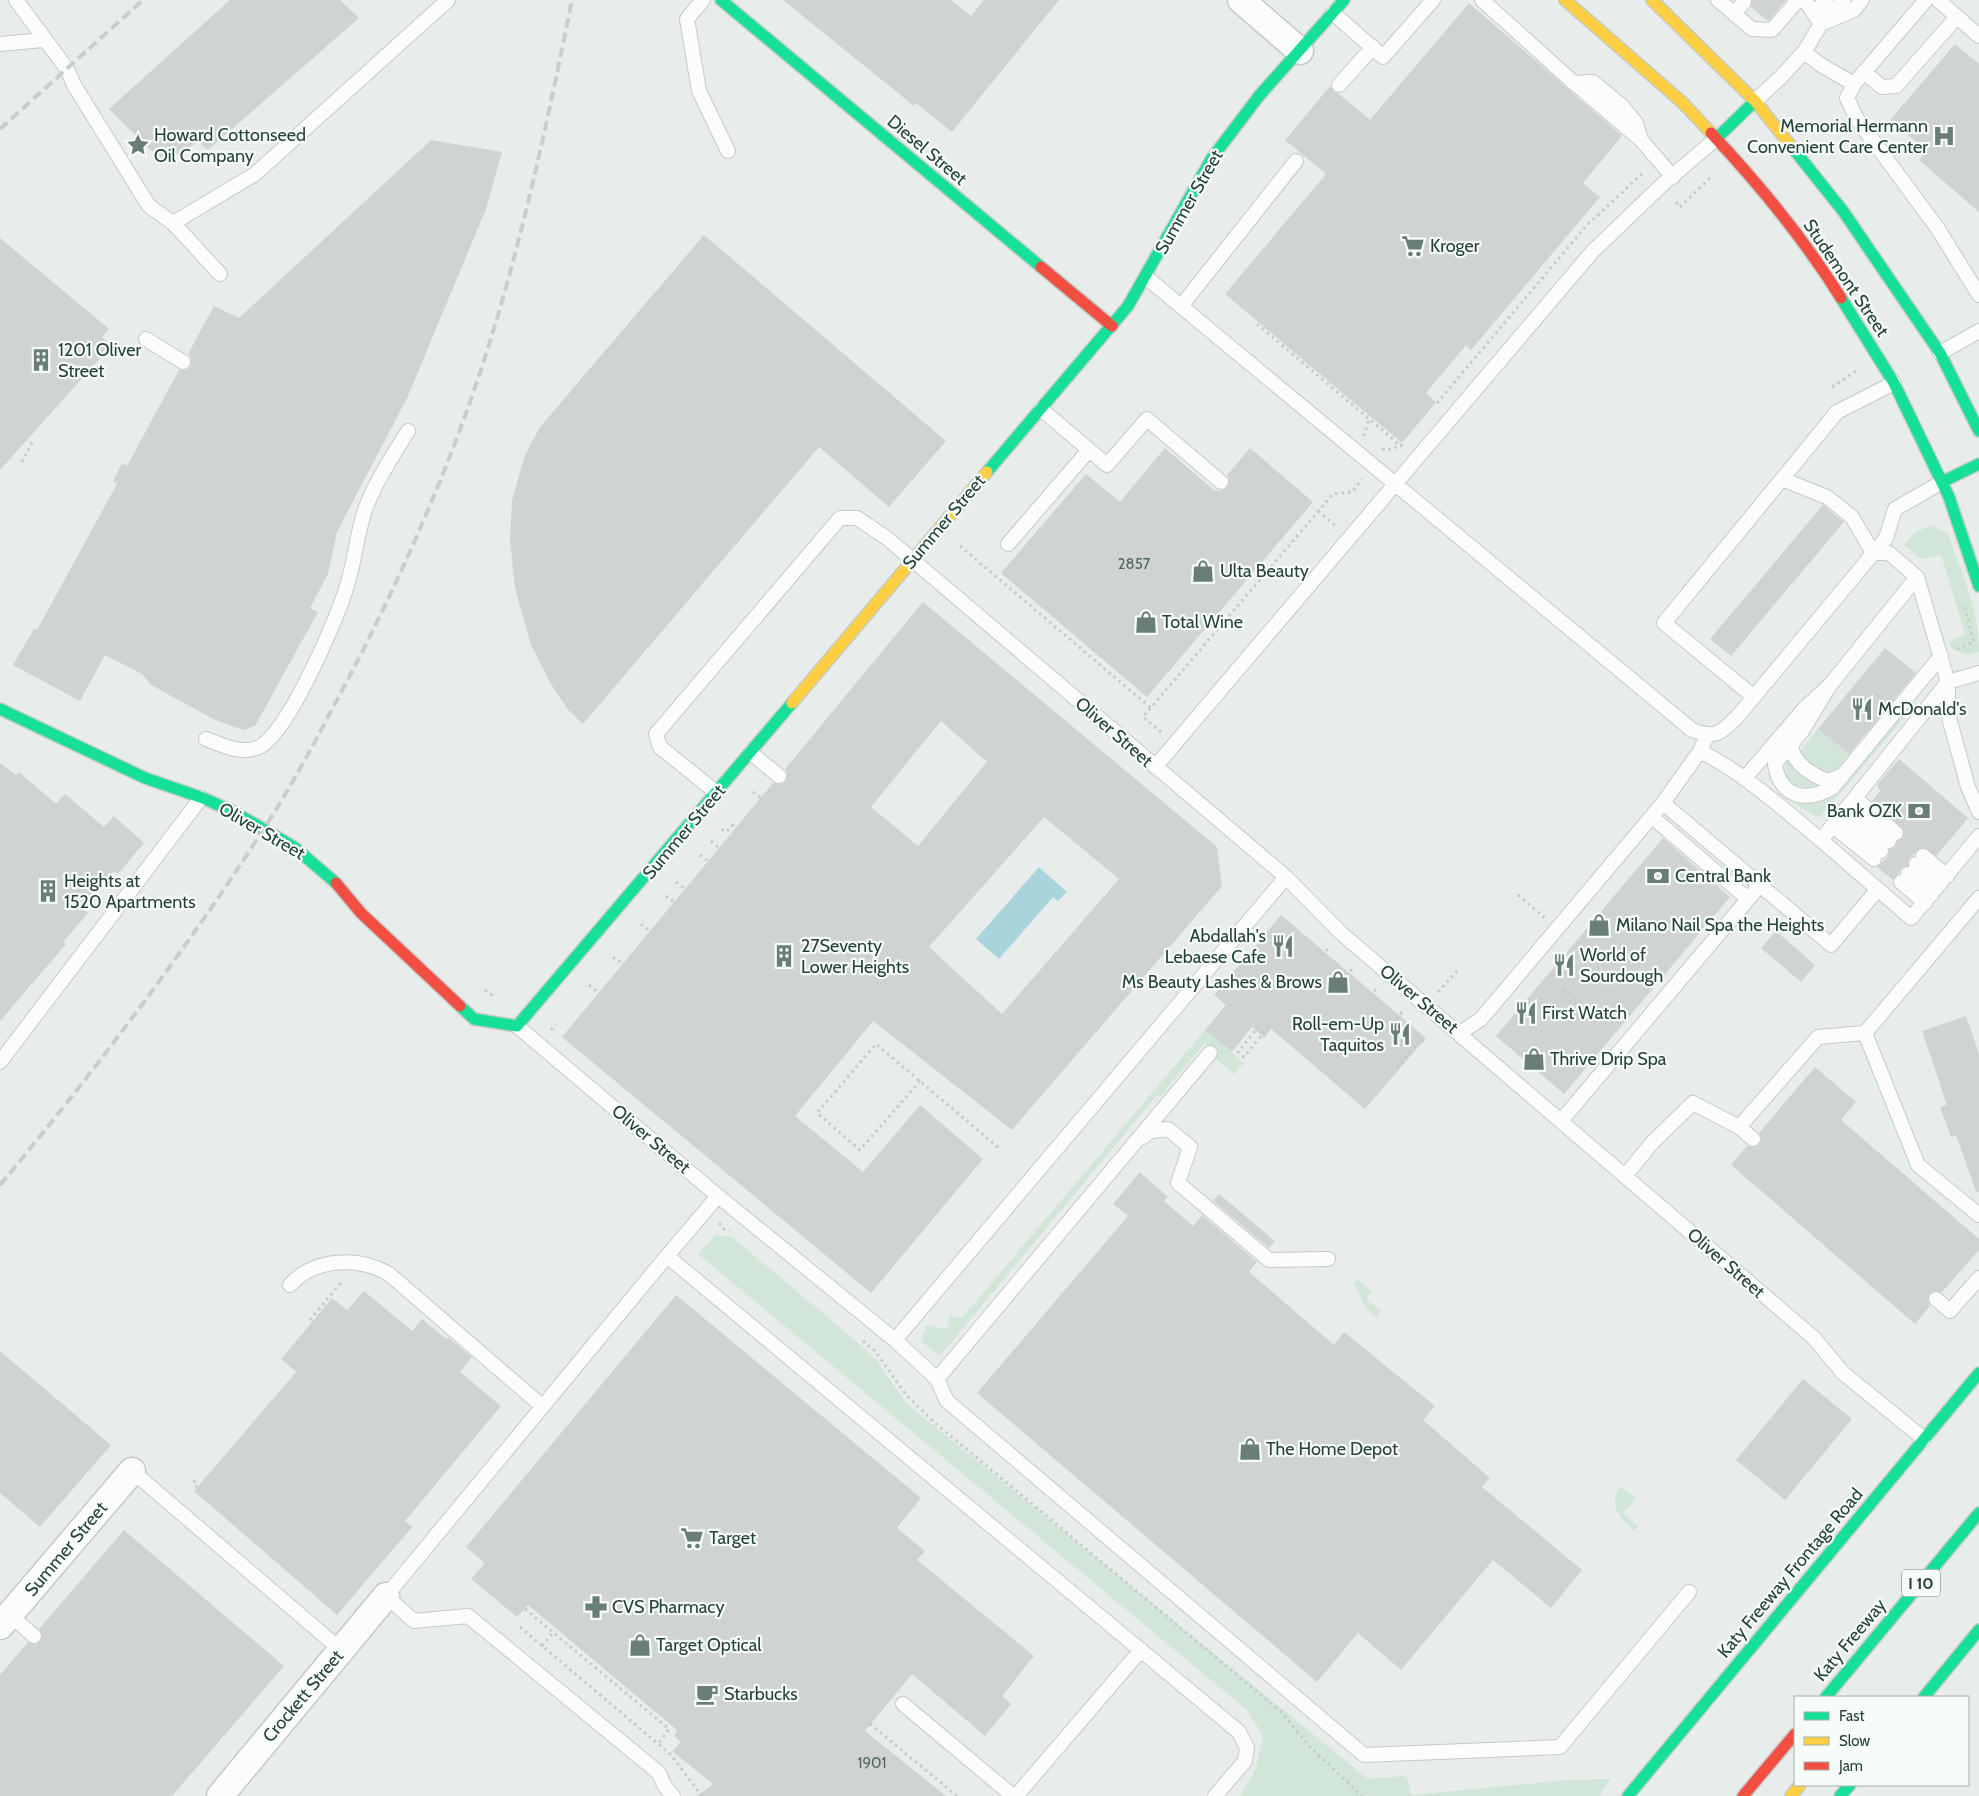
<svg xmlns="http://www.w3.org/2000/svg" width="1979" height="1796" viewBox="0 0 1979 1796" font-family="Cabin,sans-serif">
<style>
.green{fill:#d1e6d8}
.water{fill:#a9d4db}
.building{fill:#cfd4d2;fill-rule:evenodd}
.lines{fill:none;stroke-linecap:round;stroke-linejoin:round}
.lane-casing{stroke:#c5cac8;stroke-width:16}
.street-casing{stroke:#c5cac8;stroke-width:29}
.fast-casing{stroke:#c3cbc8;stroke-width:14}
.slow-casing{stroke:#c3cbc8;stroke-width:14}
.jam-casing{stroke:#c3cbc8;stroke-width:14}
.path{stroke:#c3ccca;stroke-width:3;stroke-dasharray:2.5 4;stroke-linecap:butt}
.lane{stroke:#fcfcfc;stroke-width:14}
.street{stroke:#fcfcfc;stroke-width:26}
.fast{stroke:#16e098;stroke-width:11}
.slow{stroke:#ffcf43;stroke-width:11}
.jam{stroke:#f24e42;stroke-width:11}
.rail{stroke:#c9cdcc;stroke-width:4;stroke-dasharray:10 5;stroke-linecap:butt}
.labels{text-anchor:middle;stroke-width:4.5;stroke-linejoin:round;paint-order:stroke}
.number-label{font-size:15px;fill:#506761}
.shield{fill:#f7fbf9;stroke:#637a73;stroke-width:1}
.shield-label{font-size:16px;font-weight:bold;fill:#24423a}
.poi-label{font-size:18px;fill:#24423a;stroke:#f7fbf9;text-anchor:start}
.street-label{font-size:18px;fill:#24423a;stroke:#f7fbf9}
</style>
<rect width="100%" height="100%" fill="#e8edeb"/>
<path class="green" d="M1932,525L1948,534C1962,574 1979,609 1979,652L1968,655L1952,649L1949,642L1965,634L1941,555L1921,559L1904,545L1915,532Z
M1912,700L1916,704L1819,818L1790,801C1800,803 1811,806 1821,801C1845,790 1893,724 1912,700Z
M1818,729L1850,755L1839,769L1829,773C1816,769 1807,764 1800,751Z
M1787,759L1827,785C1821,786 1813,790 1807,791C1791,791 1781,773 1787,759Z
M1205,1030L1244,1063L1234,1074L1214,1058L1218,1054L1205,1043L1160,1097L1157,1095L940,1356L921,1341L927,1325L947,1329L950,1316L962,1318Z
M715,1235L732,1237L856,1341L878,1362L906,1403L1368,1779L1404,1776L1408,1779L1411,1795L1569,1780L1611,1779L1599,1796H1240L1255,1771L1263,1736L1247,1710L698,1254Z
M1357,1279L1372,1292L1366,1299L1381,1311L1376,1317L1366,1308L1354,1283Z
M1620,1486L1636,1498L1623,1513L1638,1526L1634,1531C1619,1517 1608,1506 1620,1486Z"/>
<path class="water" d="M1039,867L1067,892L1058,901L1053,897L999,959L976,939Z"/>
<path class="building" d="M230,0H340L359,18L208,150L198,142L164,163L109,109Z
M783,0H951L971,16L984,0H1059L952,132L916,103L914,106Z
M1752,0H1786L1768,21L1751,7Z
M1469,3L1622,136L1583,183L1600,197L1471,350L1466,345L1426,393L1436,402L1402,443L1225,294L1326,174L1285,140L1330,86L1334,92L1339,94L1370,120Z
M1955,44L1979,64V212L1919,160L1927,151L1890,120Z
M431,140L502,152L486,209L408,396L337,532L328,574L310,608L318,612L255,726L243,730L215,720L151,685L142,674L105,655L80,701L13,665L34,629L37,630L117,484L113,481L122,463L127,466L179,370H187L191,366V358L188,354L214,306L239,318Z
M704,235L946,441L889,507L819,447L583,724L568,710L551,684L531,645L515,588L510,541L512,500L525,455L540,427Z
M0,238L109,329L102,337L112,345L0,470Z
M1165,448L1214,490L1220,491L1228,487L1229,480L1227,475L1250,448L1313,502L1147,697L1001,573L1086,474L1120,502Z
M1823,505L1844,522L1731,656L1710,639Z
M923,602L1217,847L1222,886L1012,1130L873,1021L795,1116L863,1172L920,1105L983,1159L871,1293L562,1037L773,783L782,784L786,781L787,773L785,769ZM941,721L987,762L918,846L871,807ZM1044,817L1119,879L1002,1014L929,947Z
M1885,648L1916,673L1849,754L1818,729Z
M1899,759L1968,818L1936,856L1925,848H1920L1909,859L1908,865L1902,868L1893,880L1877,867L1888,856L1889,850L1895,847L1898,841L1903,838L1904,831L1872,801L1880,791L1877,785Z
M0,763L16,775L19,772L56,804L65,794L104,827L114,816L144,843L118,874L114,871L82,908L88,913L63,942L66,944L0,1021Z
M1663,838L1730,897L1564,1094L1496,1036Z
M1281,915L1426,1038L1365,1109L1271,1029L1264,1038L1252,1027L1232,1052L1205,1030L1226,1005L1214,995Z
M1776,931L1815,965L1801,982L1761,948Z
M1966,1016L1979,1054V1192H1976L1956,1135L1951,1137L1940,1107L1947,1105L1922,1031Z
M1815,1067L1856,1102L1841,1120L1979,1239V1250L1942,1292L1934,1291L1929,1294L1928,1301L1930,1306L1915,1324L1731,1165L1747,1146L1755,1147L1760,1144L1761,1137L1759,1133Z
M1140,1172L1168,1197L1164,1201L1193,1226L1202,1215L1257,1262L1249,1272L1334,1345L1344,1332L1435,1406L1423,1420L1490,1478L1482,1487L1582,1570L1551,1608L1493,1560L1401,1670L1358,1633L1317,1682L977,1393L1128,1216L1113,1204Z
M1219,1194L1275,1241L1269,1248L1213,1201Z
M364,1291L412,1331L422,1319L446,1339L448,1337L472,1357L460,1372L501,1406L405,1521L412,1527L337,1615L194,1491L296,1372L281,1359L332,1298L347,1310Z
M676,1295L921,1498L897,1528L925,1551L917,1560L1034,1656L1002,1696L1011,1704L985,1736L912,1674L865,1731L946,1796H697L713,1784L672,1751L681,1742L674,1736L677,1730L528,1605L517,1617L471,1579L485,1563L466,1547Z
M0,1351L111,1445L40,1527L0,1493Z
M1803,1379L1852,1419L1785,1500L1736,1460Z
M124,1530L284,1666L172,1796H0V1675L28,1642L36,1644L41,1641L42,1634L39,1629Z"/>
<g class="lines">
<defs>
<path id="lane" d="M16,0L67,69L74,85L149,206L173,223L255,174L448,0
M703,0L687,19L699,91L728,151
M1482,0L1574,83L1593,82L1622,106L1636,123L1641,140L1673,177
M1718,0L1752,29L1772,30L1798,0
M1926,0L1854,84L1847,98L1857,119L1938,229L1979,295
M1938,0L1979,36
M1333,13L1383,57L1433,0
M1734,14L1744,2
M1814,14L1826,0
M1825,20L1844,0
M1821,24L1854,10L1862,0
M0,44L43,40
M1804,52L1821,24L1805,0
M1864,72L1882,87L1896,86L1957,17
M1574,83L1641,140
M1339,85L1373,47
M1755,101L1780,78L1804,52L1821,65L1854,84
M173,223L220,274
M1147,278L1692,730C1715,739 1720,734 1737,717L1886,538L1895,509L1942,482
M1182,305L1296,161
M146,339L183,362
M1940,353L1979,331
M1041,409L1107,465L1147,419L1221,482
M1782,479L1827,497L1852,517L1873,553H1889L1917,577L1948,682V714L1968,787L1979,812
M1008,544L1089,450
M1979,673L1948,682L1821,840L1911,918L1979,836
M1830,685L1802,731L1775,764C1780,798 1807,803 1833,787L1941,656
M1754,697L1664,623L1837,412L1894,383
M206,739C222,745 240,754 257,748C286,738 335,623 345,592C355,564 356,535 366,507C376,481 393,455 408,431
M1791,745C1793,764 1811,774 1827,781L1842,776
M1700,751C1745,774 1782,808 1821,840
M751,753L779,776
M1155,767L1593,251L1664,183L1717,138
M1745,778L1804,709L1830,685L1917,577
M717,793L660,747L656,734L840,518H857L888,539L1286,877L1341,933L1814,1338L1843,1373L1924,1439
M1855,798L1896,833
M1663,803L1831,945L1878,889
M1848,807L1889,841
M1652,817L1748,899
M1840,817L1881,851
M1833,826L1874,859
M1923,856L1947,876
M1916,864L1940,884
M1908,874L1932,894
M1901,882L1925,903
M517,1026L718,1196L895,1340L937,1379L947,1401L1364,1755L1560,1747L1689,1592
M1460,1033L1481,1019L1663,803L1700,751L1707,736
M1865,1033L1918,1165L1979,1215
M0,1062L201,798
M1561,1121L1760,885
M1141,1138L1151,1131L1168,1129L1190,1147L1178,1183L1269,1260L1328,1259
M1753,1139L1739,1127L1818,1037L1865,1033L1979,898
M1625,1176L1652,1143L1693,1103L1739,1127
M667,1256L718,1196
M290,1285C314,1258 359,1256 389,1274L542,1406
M1936,1299L1950,1311L1979,1278
M895,1340L1286,877
M937,1379L1210,1053
M132,1471L341,1650
M10,1615L34,1636
M903,1704L1013,1796
M673,1796L664,1785L659,1773L468,1616L414,1621L386,1596L667,1256L1239,1732L1247,1748L1245,1761L1215,1796
M1016,1796L1141,1650"/>
<path id="street" d="M1241,0L1300,51
M0,1626L132,1471
M220,1796L386,1596"/>
<path id="fast" d="M721,0L1041,267
M1717,138L1755,101
M1791,146L1843,211L1940,353L1979,431
M1841,298L1894,383L1949,497L1979,586
M987,472L1128,306L1212,158L1259,96L1344,0
M1942,482L1979,464
M0,709L145,778L203,798L234,812L294,847L336,883
M460,1006L474,1019L517,1026L792,703
M1826,1697L1979,1513
M1924,1697L1979,1630
M1628,1796L1979,1373
M1840,1796L1850,1785"/>
<path id="slow" d="M1565,0L1683,103L1711,133
M1652,0L1755,101L1791,146
M792,703L987,472
M1791,1796L1800,1785"/>
<path id="jam" d="M1711,133C1759,184 1804,239 1841,298
M1041,267L1112,326
M336,883L361,913L460,1006
M1743,1796L1795,1734"/>
</defs>
<use href="#lane" class="lane-casing"/>
<use href="#street" class="street-casing"/>
<use href="#fast" class="fast-casing"/>
<use href="#slow" class="slow-casing"/>
<use href="#jam" class="jam-casing"/>
<path class="path" d="M1676,202L1680,207L1713,175
M1257,324L1401,446L1402,444
M1832,387L1856,371
M1437,403L1587,225L1644,172
M1364,436L1369,419
M1382,449L1387,450L1400,446
M22,462L33,441
M1318,511L1337,527
M960,546L1151,708
M1957,649L1974,642L1964,606
M1161,732L1143,717L1333,494L1352,492L1362,479
M753,792L761,798
M722,829L726,832L733,825L736,828
M711,841L719,848
M700,855L708,861
M676,882L685,889
M1518,895L1545,918
M666,896L674,902
M641,924L650,931
M1322,956L1330,946
M613,957L623,964
M1346,976L1354,967
M589,985L599,993
M485,990L493,996
M1438,992L1459,969
M1559,992L1574,1004L1577,1001L1562,988
M1370,996L1378,987
M1396,1019L1404,1010
M1259,1026L1238,1052L1244,1057L1271,1024
M551,1030L556,1025
M1397,1068L1421,1039L1425,1044
M920,1081L860,1150L817,1113L876,1044L1000,1149
M719,1223L724,1229L730,1230
M310,1320L343,1280
M863,1341L875,1351L907,1396L934,1422L1280,1711L1310,1747L1362,1796
M197,1487L193,1483L198,1477
M525,1609L669,1729L658,1744
M520,1627L670,1754L702,1796
M542,1646L553,1633
M870,1724L957,1796"/>
<use href="#lane" class="lane"/>
<use href="#street" class="street"/>
<use href="#fast" class="fast"/>
<use href="#slow" class="slow"/>
<use href="#jam" class="jam"/>
<path class="rail" d="M0,129L143,0
M0,1185C94,1072 184,953 263,830C288,792 309,753 330,713C380,621 424,526 461,427C512,289 543,144 572,0"/>
</g>
<defs>
<symbol id="hospital-bare" viewBox="-9 -9 18 18"><path d="M-5-5h3v3.5h4V-5h3V5h-3V1.5h-4V5h-3Z" fill="#697e78" stroke="#f7fbf9" stroke-width="2.5" paint-order="stroke"/></symbol>
<symbol id="sight-bare" viewBox="-9 -9 18 18"><path d="M0-6L1.8-2.2L6-1.7L2.9 1.2L3.7 5.4L0 3.3L-3.7 5.4L-2.9 1.2L-6-1.7L-1.8-2.2Z" fill="#697e78" stroke="#f7fbf9" stroke-width="2.5" paint-order="stroke"/></symbol>
<symbol id="supermarket-bare" viewBox="-9 -9 18 18"><path d="M-6-5.5h2.5l.6 2H6L4.5 2H-2.5L-4.4-4H-6ZM-1.5 3.2a1.3 1.3 0 1 0 .1 0ZM3 3.2a1.3 1.3 0 1 0 .1 0Z" fill="#697e78" stroke="#f7fbf9" stroke-width="2.5" paint-order="stroke"/></symbol>
<symbol id="building-bare" viewBox="-9 -9 18 18"><path d="M-4-6H4V6H1V3H-1V6H-4ZM-2.5-4.3h1.7v1.8h-1.7ZM.8-4.3h1.7v1.8H.8ZM-2.5-1h1.7V.8h-1.7ZM.8-1h1.7V.8H.8Z" fill="#697e78" stroke="#f7fbf9" stroke-width="2.5" paint-order="stroke"/></symbol>
<symbol id="shop-bare" viewBox="-9 -9 18 18"><path d="M-5-2.5h2.3a2.7 3.5 0 0 1 5.4 0H5L5.5 6h-11ZM-1.5-2.5h3a1.5 2.3 0 0 0-3 0Z" fill="#697e78" stroke="#f7fbf9" stroke-width="2.5" paint-order="stroke"/></symbol>
<symbol id="restaurant-bare" viewBox="-9 -9 18 18"><path d="M-5-6h1v4h1v-4h1v4h1v-4h1v5L-1.5 .5V6h-2V.5L-5-1ZM5-6V6H3V1.5H1.5Q1.5-4 5-6Z" fill="#697e78" stroke="#f7fbf9" stroke-width="2.5" paint-order="stroke"/></symbol>
<symbol id="bank-bare" viewBox="-9 -9 18 18"><path d="M-6-4H6V4H-6ZM0-2.3a2.3 2.3 0 1 0 0 4.6a2.3 2.3 0 1 0 0-4.6Z" fill="#697e78" stroke="#f7fbf9" stroke-width="2.5" paint-order="stroke"/></symbol>
<symbol id="pharmacy-bare" viewBox="-9 -9 18 18"><path d="M-2-6h4v4h4v4h-4v4h-4v-4h-4v-4h4Z" fill="#697e78" stroke="#f7fbf9" stroke-width="2.5" paint-order="stroke"/></symbol>
<symbol id="cafe-bare" viewBox="-9 -9 18 18"><path d="M-5.5-4.5H6V0H3Q3 3.5 0 3.5H-2.5Q-5.5 3.5-5.5 0ZM3-3.2v2h1.7v-2ZM-6 4.5H4V6H-6Z" fill="#697e78" stroke="#f7fbf9" stroke-width="2.5" paint-order="stroke"/></symbol>
</defs>
<g fill-rule="evenodd">
<use href="#hospital-bare" x="1928" y="120" width="32" height="32"/>
<use href="#sight-bare" x="122" y="129" width="32" height="32"/>
<use href="#supermarket-bare" x="1397" y="230" width="32" height="32"/>
<use href="#building-bare" x="25" y="344" width="32" height="32"/>
<use href="#shop-bare" x="1187" y="555" width="32" height="32"/>
<use href="#shop-bare" x="1130" y="606" width="32" height="32"/>
<use href="#restaurant-bare" x="1846" y="693" width="32" height="32"/>
<use href="#bank-bare" x="1903" y="795" width="32" height="32"/>
<use href="#bank-bare" x="1642" y="860" width="32" height="32"/>
<use href="#building-bare" x="32" y="875" width="32" height="32"/>
<use href="#shop-bare" x="1583" y="909" width="32" height="32"/>
<use href="#restaurant-bare" x="1267" y="930" width="32" height="32"/>
<use href="#building-bare" x="768" y="940" width="32" height="32"/>
<use href="#restaurant-bare" x="1548" y="949" width="32" height="32"/>
<use href="#shop-bare" x="1322" y="966" width="32" height="32"/>
<use href="#restaurant-bare" x="1510" y="997" width="32" height="32"/>
<use href="#restaurant-bare" x="1384" y="1018" width="32" height="32"/>
<use href="#shop-bare" x="1518" y="1043" width="32" height="32"/>
<use href="#shop-bare" x="1234" y="1433" width="32" height="32"/>
<use href="#supermarket-bare" x="676" y="1522" width="32" height="32"/>
<use href="#pharmacy-bare" x="580" y="1591" width="32" height="32"/>
<use href="#shop-bare" x="624" y="1629" width="32" height="32"/>
<use href="#cafe-bare" x="691" y="1678" width="32" height="32"/>
</g>
<g class="labels">
<g class="number-label">
<text x="1134" y="569">2857</text>
<text x="872" y="1768">1901</text>
</g>
<rect class="shield" x="1902" y="1569.5" width="38" height="27" rx="4"/>
<g class="shield-label">
<text x="1921" y="1589">I 10</text>
</g>
<g class="poi-label">
<text x="1928" y="132" text-anchor="end">Memorial Hermann<tspan x="1928" dy="21">Convenient Care Center</tspan></text>
<text x="154" y="141">Howard Cottonseed<tspan x="154" dy="21">Oil Company</tspan></text>
<text x="1430" y="252">Kroger</text>
<text x="58" y="356">1201 Oliver<tspan x="58" dy="21">Street</tspan></text>
<text x="1220" y="577">Ulta Beauty</text>
<text x="1162" y="628">Total Wine</text>
<text x="1878" y="715">McDonald's</text>
<text x="1902" y="817" text-anchor="end">Bank OZK</text>
<text x="1675" y="882">Central Bank</text>
<text x="64" y="887">Heights at<tspan x="64" dy="21">1520 Apartments</tspan></text>
<text x="1616" y="931">Milano Nail Spa the Heights</text>
<text x="1266" y="942" text-anchor="end">Abdallah's<tspan x="1266" dy="21">Lebaese Cafe</tspan></text>
<text x="801" y="952">27Seventy<tspan x="801" dy="21">Lower Heights</tspan></text>
<text x="1580" y="961">World of<tspan x="1580" dy="21">Sourdough</tspan></text>
<text x="1322" y="988" text-anchor="end">Ms Beauty Lashes &amp; Brows</text>
<text x="1542" y="1019">First Watch</text>
<text x="1384" y="1030" text-anchor="end">Roll-em-Up<tspan x="1384" dy="21">Taquitos</tspan></text>
<text x="1550" y="1065">Thrive Drip Spa</text>
<text x="1266" y="1455">The Home Depot</text>
<text x="709" y="1544">Target</text>
<text x="612" y="1613">CVS Pharmacy</text>
<text x="656" y="1651">Target Optical</text>
<text x="724" y="1700">Starbucks</text>
</g>
<g class="street-label">
<text transform="translate(927 150) rotate(40)" y="6">Diesel Street</text>
<text transform="translate(1189 202) rotate(-60)" y="6">Summer Street</text>
<text transform="translate(1846 278) rotate(56)" y="6">Studemont Street</text>
<text transform="translate(944 522) rotate(-50)" y="6">Summer Street</text>
<text transform="translate(1114 732) rotate(41)" y="6">Oliver Street</text>
<text transform="translate(262 831) rotate(30)" y="6">Oliver Street</text>
<text transform="translate(684 832) rotate(-50)" y="6">Summer Street</text>
<text transform="translate(1419 999) rotate(40)" y="6">Oliver Street</text>
<text transform="translate(651 1139) rotate(40)" y="6">Oliver Street</text>
<text transform="translate(1726 1263) rotate(41)" y="6">Oliver Street</text>
<text transform="translate(66 1549) rotate(-50)" y="6">Summer Street</text>
<text transform="translate(1790 1573) rotate(-50)" y="6">Katy Freeway Frontage Road</text>
<text transform="translate(1850 1640) rotate(-50)" y="6">Katy Freeway</text>
<text transform="translate(303 1696) rotate(-50)" y="6">Crockett Street</text>
</g>
</g>
<rect x="1794" y="1696" width="175" height="90" fill="#f7fbf9" stroke="#a3b1ad"/>
<rect x="1804" y="1712" width="25" height="8" fill="#16e098" stroke="#a3b1ad"/>
<text x="1839" y="1721" font-size="15" fill="#24423a">Fast</text>
<rect x="1804" y="1737" width="25" height="8" fill="#ffcf43" stroke="#a3b1ad"/>
<text x="1839" y="1746" font-size="15" fill="#24423a">Slow</text>
<rect x="1804" y="1762" width="25" height="8" fill="#f24e42" stroke="#a3b1ad"/>
<text x="1839" y="1771" font-size="15" fill="#24423a">Jam</text>
</svg>
